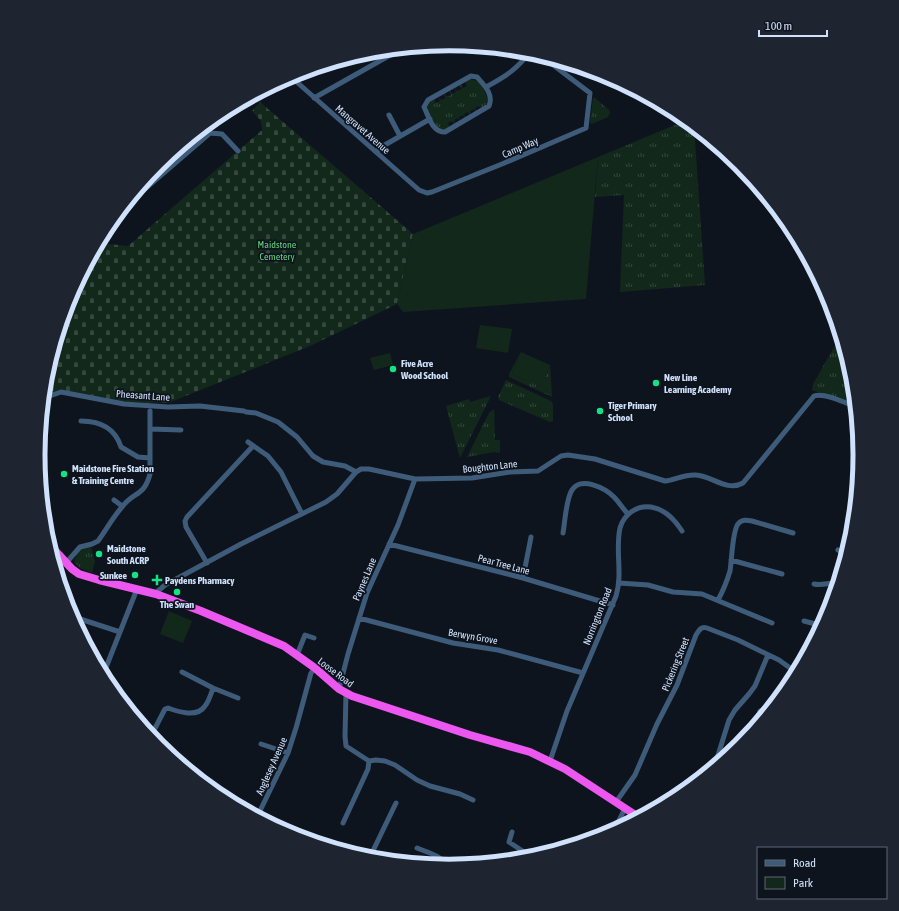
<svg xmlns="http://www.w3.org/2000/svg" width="899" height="911" viewBox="0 0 899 911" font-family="'Asap Condensed',sans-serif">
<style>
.grass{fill:url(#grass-tufts)}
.cemetery{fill:url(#cemetery-stones)}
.green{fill:#12281b}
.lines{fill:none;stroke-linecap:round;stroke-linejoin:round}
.minor{stroke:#3e5c79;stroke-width:5}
.highway{stroke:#ec57ef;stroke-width:8}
.poi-dot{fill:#15e187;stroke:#0e141e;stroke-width:1.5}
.labels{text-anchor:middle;stroke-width:3.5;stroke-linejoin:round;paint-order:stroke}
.street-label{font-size:10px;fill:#d0e2fb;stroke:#0e141e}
.park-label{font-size:10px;fill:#64d37b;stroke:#0e141e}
.poi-label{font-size:10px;font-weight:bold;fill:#d0e2fb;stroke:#0e141e;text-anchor:start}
.rim{fill:none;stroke:#d0e2fb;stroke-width:5}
</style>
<defs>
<pattern id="grass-tufts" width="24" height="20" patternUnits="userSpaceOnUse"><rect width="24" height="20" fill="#12281b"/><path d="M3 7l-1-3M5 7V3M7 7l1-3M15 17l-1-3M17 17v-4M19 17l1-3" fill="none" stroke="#33473d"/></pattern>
<pattern id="cemetery-stones" width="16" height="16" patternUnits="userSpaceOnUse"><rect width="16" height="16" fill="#12281b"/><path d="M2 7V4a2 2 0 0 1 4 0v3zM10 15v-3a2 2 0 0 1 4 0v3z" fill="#33473d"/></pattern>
</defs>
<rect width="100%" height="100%" fill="#0e141e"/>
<path class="grass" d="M471,79L479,82C485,92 493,102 481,110L479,106L475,108L477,112L476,113L474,109L470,111L471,115L470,116L468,112L464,114L466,118L465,119L463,115L459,117L460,122L458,118L454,120L456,124L455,125L452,121L448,123L450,128L446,130L437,129L426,111L429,102L434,99L436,103L440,101L438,97L441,100L446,98L443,94L444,93L447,97L451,95L449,91L450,90L452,94L456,92L454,88L457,91L462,89L459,85L460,84L463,88L467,86L465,81Z
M593,98H595L609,110L610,113L608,117L592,124L590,123Z
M687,120L694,126L705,285L620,292L624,195L595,197L598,157Z
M841,335L853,375L856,405L812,390L813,384Z
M521,352L512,374L541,386L550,365L552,397L509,377V374Z
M506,380L551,401L553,404V421L550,422L499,400L498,397Z
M491,396L460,458L446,406L469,399L470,402Z
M494,409L495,440H500V453L494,452L467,457L489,413Z
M88,546L91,547L95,561L92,573L80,568L75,563L74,560L77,556L75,555L80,550Z"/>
<path class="cemetery" d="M260,102L413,234L397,304L310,346L168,403L124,402L61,390L44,396L46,375L69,298L99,243L128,246L262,130L261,121L252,111Z"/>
<path class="green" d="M598,157L586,299L403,312L397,304L413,234Z
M480,325L512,329L508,353L476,348Z
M521,352L550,365L541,387L512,374Z
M390,353L393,365L374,370L370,358Z
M169,611L192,621L183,643L160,634Z"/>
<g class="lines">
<path class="minor" d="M290,76L419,190L427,193L432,192L502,164L586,128L590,93L540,55
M471,76L477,77C484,85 494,94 489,106L445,132C432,132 429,117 424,107L428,100Z
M486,87C506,76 516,70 530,52
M314,98L401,49
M389,115L400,136
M376,152L383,146L430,119
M124,207L210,133L222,134L238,151
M44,398L61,392L124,404L168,407L200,406L244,411
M246,412L256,413L278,422L297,437L313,456L323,462L345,466L356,472
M81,421C100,421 115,428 121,447L138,457L150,458
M150,429L181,430
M248,442L268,456L281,472L302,514
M114,500L122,506
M563,533C565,522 566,499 572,490C581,476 605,488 614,497C619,502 623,509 628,514
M389,544L523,578L613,605
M838,550L847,556
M731,560L782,574
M66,563L80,547L92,544L98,541C106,530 113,517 122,507C134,491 144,497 150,474V411
M207,563L186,527L185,521L187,517L253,446
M523,578L531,537
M619,583L648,585L673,592L702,594L772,623
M814,584C822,586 830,582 839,583
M156,594L158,591L165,585L241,544L326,502L337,494L356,472L361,469H369L415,479L472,478L510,472L538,471L561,456L568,455L595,459L665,481C675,480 685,474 696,475C712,476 727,492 743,483L814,396C824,392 846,403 856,407
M718,600C723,591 727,581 730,571C732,560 732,532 738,524C742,519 747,520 752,521L793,533
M71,616L120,632
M359,618L453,643L498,650L583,673
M804,621L823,626
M297,655L305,635L314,638
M182,672L213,688L238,698
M103,675L137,589
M339,689L348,654L367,593L398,525L415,479
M346,693L345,736L346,746L369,761
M754,731L760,711
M150,736L152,734L165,709L168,708C179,712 197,718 205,706C209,701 211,694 213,688
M261,744L288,753
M369,761L376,760L385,761L395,765L417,780L430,786L460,794L473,800
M550,761L567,711L616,596C623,574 615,550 620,528C624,514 637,505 651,507C664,509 675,520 682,531
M714,768L729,720L735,710L749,694L755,686L768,655
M616,802L635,775L657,724L677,685L696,635C699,630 701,626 707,628L738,640L779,660L797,673
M258,815L310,841
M257,817L288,753L296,728L311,673L315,668
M343,823L368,769L369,761
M512,832L509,842L533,858
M613,833L625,808
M417,848C426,852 444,856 446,867
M369,859L396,803"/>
<path class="highway" d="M48,543L72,569L79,574L99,580L156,594L201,611L284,646L315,668L339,689L352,696L470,735L530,752L565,769L640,818"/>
</g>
<g class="poi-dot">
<circle cx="393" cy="369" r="4"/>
<circle cx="656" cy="383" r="4"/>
<circle cx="600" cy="411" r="4"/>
<circle cx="64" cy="474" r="4"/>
<circle cx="99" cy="554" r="4"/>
<circle cx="135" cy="575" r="4"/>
<path d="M155 574h4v4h4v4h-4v4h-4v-4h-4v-4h4z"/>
<circle cx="177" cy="592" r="4"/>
</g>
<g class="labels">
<g class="street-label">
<text transform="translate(363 129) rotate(41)" y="4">Mangravet Avenue</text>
<text transform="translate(520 147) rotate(-23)" y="4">Camp Way</text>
<text transform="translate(143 395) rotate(4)" y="4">Pheasant Lane</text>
<text transform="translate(490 466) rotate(-6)" y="4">Boughton Lane</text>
<text transform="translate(504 564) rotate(15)" y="4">Pear Tree Lane</text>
<text transform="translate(364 579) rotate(-67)" y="4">Paynes Lane</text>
<text transform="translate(597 616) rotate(-68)" y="4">Norrington Road</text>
<text transform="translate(473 636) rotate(10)" y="4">Berwyn Grove</text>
<text transform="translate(675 664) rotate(-68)" y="4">Pickering Street</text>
<text transform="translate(336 672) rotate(37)" y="4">Loose Road</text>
<text transform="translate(271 766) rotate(-66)" y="4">Anglesey Avenue</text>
</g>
<g class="park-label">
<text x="277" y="248">Maidstone<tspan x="277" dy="12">Cemetery</tspan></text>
</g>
<g class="poi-label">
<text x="401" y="367">Five Acre<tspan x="401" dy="12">Wood School</tspan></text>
<text x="664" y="381">New Line<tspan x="664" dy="12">Learning Academy</tspan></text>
<text x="608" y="409">Tiger Primary<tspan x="608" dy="12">School</tspan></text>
<text x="72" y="472">Maidstone Fire Station<tspan x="72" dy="12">&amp; Training Centre</tspan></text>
<text x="107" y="552">Maidstone<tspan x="107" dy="12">South ACRP</tspan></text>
<text x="127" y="579" text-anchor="end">Sunkee</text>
<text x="165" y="584">Paydens Pharmacy</text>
<text x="177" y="608" text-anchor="middle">The Swan</text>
</g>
</g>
<path d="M0 0H899V911H0ZM45 455a404 404 0 1 1 808 0a404 404 0 1 1-808 0Z" fill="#1e2430" fill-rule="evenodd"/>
<path class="rim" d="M45 455a404 404 0 1 1 808 0a404 404 0 1 1-808 0Z"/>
<rect x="757" y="847" width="130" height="52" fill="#0e141e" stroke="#5c6676"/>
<rect x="765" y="860" width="20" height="6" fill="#3e5c79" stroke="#5c6676"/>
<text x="793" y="867" font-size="12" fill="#d0e2fb">Road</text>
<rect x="765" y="877" width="20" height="12" fill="#12281b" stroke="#5c6676"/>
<text x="793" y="887" font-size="12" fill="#d0e2fb">Park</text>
<path d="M759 30v6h68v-6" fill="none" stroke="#d0e2fb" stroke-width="2"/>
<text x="765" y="30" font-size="12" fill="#d0e2fb" stroke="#0e141e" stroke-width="3" paint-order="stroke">100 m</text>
</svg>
